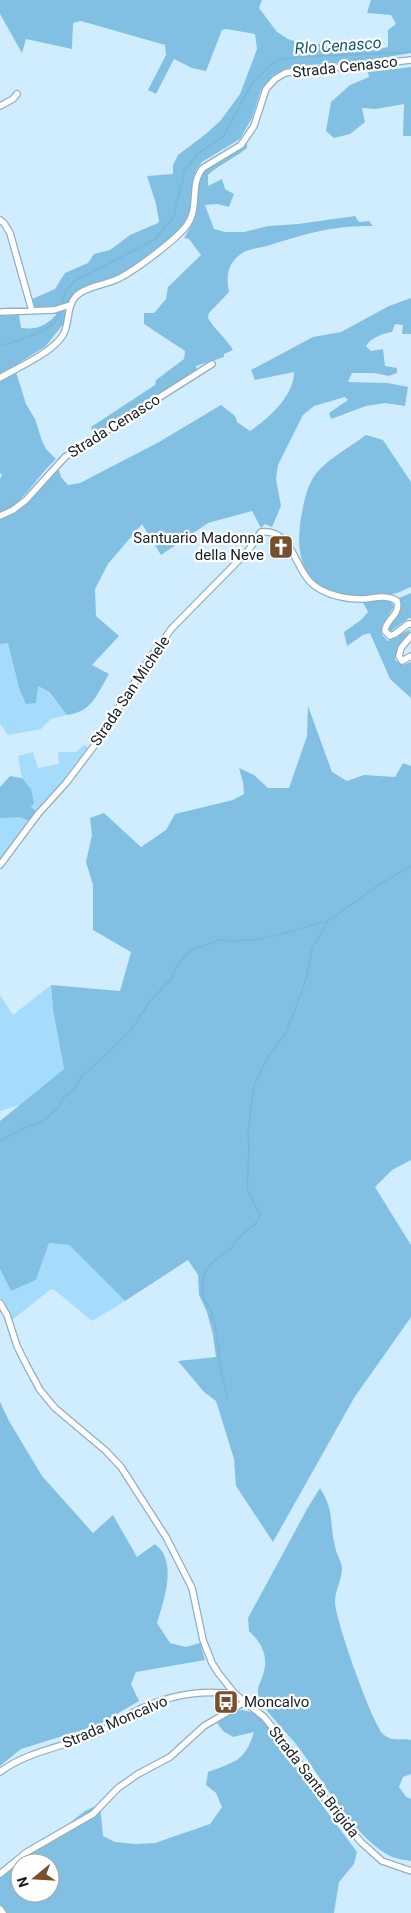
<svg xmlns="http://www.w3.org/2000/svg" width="411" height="1913" viewBox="0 0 411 1913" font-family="Roboto,sans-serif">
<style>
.green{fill:#a6dcfb}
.forest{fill:#82c0e3;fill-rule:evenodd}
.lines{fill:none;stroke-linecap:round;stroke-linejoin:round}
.stream{stroke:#7ab8db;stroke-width:2}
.street-casing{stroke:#93aebf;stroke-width:8}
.street{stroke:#fff;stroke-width:5.5}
.labels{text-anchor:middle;stroke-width:4.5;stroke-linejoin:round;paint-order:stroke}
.street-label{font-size:15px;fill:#151f25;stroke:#fff}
.poi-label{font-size:15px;fill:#151f25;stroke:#fff;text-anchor:end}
.water-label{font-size:16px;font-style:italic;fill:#0c5b7d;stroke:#fff}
</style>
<rect width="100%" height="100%" fill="#d0edff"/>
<path class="green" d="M8,642L19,688L38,686L48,692L67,715L51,719L41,729L8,735L0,724V644Z
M84,745L88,747L62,782L36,811L31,807V790L22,778L18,756L33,752L38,768L59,764L58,752H76Z
M8,817H19L29,821L0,859V818Z
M51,985L53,1010L64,1069L23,1104L0,1111V995L13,1015Z
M49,1243L69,1245L125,1301L92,1321L56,1291L51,1289L12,1320L4,1301L0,1297V1269L11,1291L36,1280Z"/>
<path class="forest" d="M0,0H262L259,8L277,32L288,39L306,45L320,44L340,51L341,47L379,49L388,47V30L396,24L391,15L367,13L371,0H411V53L364,61L308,65L284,69L272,76L261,90L252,118L240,139L202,162L196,170L192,186V209L185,223L175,236L125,273L88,288L69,302L64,323L46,346L0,375V316L19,315L21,328C37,330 45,326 56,315L54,306L35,308L32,299L55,289L65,273L88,263L94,254L110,250L130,235L158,223L159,221L156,204L147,176L173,174V165L178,155L207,133L221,120L240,94L257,49L255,34L226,29L222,30L206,71L192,68L174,59L156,94L148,90L166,55L165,45L81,21L73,23L72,49L26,39L22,53L0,14Z
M411,67V136H403L404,104L376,109L362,108L365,122L350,134L334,138L326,131L331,102L350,85L369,77L368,72Z
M247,141V148C235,158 220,164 208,175V186L222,179L225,189L234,194L229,207L217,204L205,205L214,229L225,232H244L268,226L298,224L355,216L359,222L369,221L373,226C335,225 303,234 267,246C259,248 247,249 241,254C227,264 226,277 229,292L209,313L208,318C215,330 226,338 233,350L224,354V357L196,366L197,370L94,436L91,427L155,385L156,380L184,359L185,351L144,324V313H154L166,299L168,287L201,255L189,239L184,238L194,221L199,182L202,173L213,164Z
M411,298V334H402L403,325L395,324L392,332C384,333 370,338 366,346L371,351L383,349L385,366L397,368V373L389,376L374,373H352L348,382L388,383L408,387L405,406L385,403L366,406L331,419L329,413L348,400L345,397L314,406L303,415L278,465L276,479L281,506L272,527L265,524L261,528L252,511L208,523L161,555L142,524L108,564L95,589L96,616L119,636L92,665L109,674C97,694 92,712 67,715L49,692L38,686L36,703L26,704L19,688L8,643L0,644V519C24,507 42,489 58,467L61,477L68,485L80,483L159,442L221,405L235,416L237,422L250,431C269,418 294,396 294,372L255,380L251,370L313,337L341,332L389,306Z
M16,372L26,404L35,419L42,441L46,449L56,459C36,477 25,502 0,514V479L2,475L0,473V381Z
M366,435L383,440L411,482V587C405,589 399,593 393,594C388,595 383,593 378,594C321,601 291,577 301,518C304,502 307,482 320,469C333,456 351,446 366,435Z
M411,593V618H409L391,631L388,630C392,617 404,615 399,598Z
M383,599L389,600L394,606L382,626V635L388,641L411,629C405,642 397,645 395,660L403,665L411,662V698L390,679L370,633L363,635L347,646L344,632L361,620L368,612L362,601Z
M308,706L332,772L347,781L364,775L395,777L403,763L411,766V1160L392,1170L375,1187L411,1245V1317L354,1398L273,1542L236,1486L234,1459L216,1401L204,1392L178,1361L216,1357L213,1335L207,1312L199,1295L198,1275L188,1260L125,1301L69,1245L49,1243L36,1280L11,1291L0,1269V1121L64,1069L53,1010L51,985L120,991L131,952L93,930V885L86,862L92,835L90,818L104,813L141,847L166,830L175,814L233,800L244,794L243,782L239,768L254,775L268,788H289L307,736Z
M10,776L22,778L31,789L34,803L31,807L36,811L29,821L19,817L0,818V787Z
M0,1402L9,1421L42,1476L93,1533L113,1515L137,1557L155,1544C157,1546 161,1549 163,1553C174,1573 163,1603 157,1623L170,1643L186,1647L200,1643L205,1660L136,1672L131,1684L139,1701L98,1725L21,1749L0,1766Z
M320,1488C335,1511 329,1523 335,1546C336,1553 341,1561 342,1568C342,1579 335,1591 335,1602C335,1619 372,1723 383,1734C391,1742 401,1738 411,1740V1774L403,1777L399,1787L406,1797L411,1799V1861C405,1860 398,1859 392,1857C352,1837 323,1779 296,1744C287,1733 266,1712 260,1700C255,1690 260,1684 263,1675C269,1657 262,1643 249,1631L248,1618L307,1509Z
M242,1710L252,1712L267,1724L322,1805L357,1852L354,1864L339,1882L334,1913H6L0,1907V1877L85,1811L100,1804L103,1836L115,1842L135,1844L155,1843L210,1824L222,1807L216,1793L206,1785L208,1772C234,1762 245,1762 254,1732L233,1737L223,1731L215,1720L229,1713ZM20,1863H50V1893H20Z"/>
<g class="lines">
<path class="stream" d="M62,303L65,291L76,280L154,240L173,218L185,170L200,152L223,137L252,83L271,64L279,60L298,57L411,52
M0,346C20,339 53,333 61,312
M299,929L328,921L380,884L411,866
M0,1141L26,1127L43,1121L57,1109L63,1098L73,1090L82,1076L105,1056L132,1029L150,1001L173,977L175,969L185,956L192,950L220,940L237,941L259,939L298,930
M226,1398L227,1394L220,1367L217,1333L211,1311L203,1297L202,1284L206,1270L213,1262L232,1247L237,1239L255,1224L260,1215L247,1189L249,1148L248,1133L254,1085L269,1055L283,1037L293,1016L306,979L312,949L328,921"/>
<defs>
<path id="street" d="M0,106L13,99L17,94
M0,220L4,223L10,233L32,311
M0,312L54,310L70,305
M0,378C18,367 52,353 63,335C70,323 66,307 76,296C85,287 103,285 115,280C132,273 176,240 187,225C200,207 189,184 203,168L241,145L254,126L266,89L275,79L285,73L302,70L356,66L411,60
M0,516L13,510L26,500L65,457L212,364
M411,636L401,648L399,656L402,661L411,656
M0,865L38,814L66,783L97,742L150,658L172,628L247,552L261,532C294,529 294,571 315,586C329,596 347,599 363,599C376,598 385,594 397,601C401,615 385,620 385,631L390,636L395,634L408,624H411
M0,1303L7,1315L17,1346L27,1366L40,1390L55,1408L106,1451L121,1467L166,1537L192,1588L203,1640L212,1663L219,1674L235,1694L264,1717L282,1739L331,1807L361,1842L382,1861L411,1871
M0,1772C25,1753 59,1747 88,1737C104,1731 117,1721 132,1713C164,1696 199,1689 235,1694
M0,1874L27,1852L93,1814L118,1788L138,1774L170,1757L204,1726L245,1702
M0,1909L3,1913"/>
</defs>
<use href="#street" class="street-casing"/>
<use href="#street" class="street"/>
</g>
<defs>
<symbol id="church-square" viewBox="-11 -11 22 22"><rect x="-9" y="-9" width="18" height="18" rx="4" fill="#76502c" stroke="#fff"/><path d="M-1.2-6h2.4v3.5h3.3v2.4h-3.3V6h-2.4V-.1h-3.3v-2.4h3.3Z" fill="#fff"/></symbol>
<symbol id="bus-square" viewBox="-11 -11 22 22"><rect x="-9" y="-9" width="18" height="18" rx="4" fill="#76502c" stroke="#fff"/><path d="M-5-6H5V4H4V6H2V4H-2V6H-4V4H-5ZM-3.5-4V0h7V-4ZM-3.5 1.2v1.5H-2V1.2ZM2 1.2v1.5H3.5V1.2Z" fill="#fff"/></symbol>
</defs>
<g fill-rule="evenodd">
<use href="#church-square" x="267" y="533" width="28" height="28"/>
<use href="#bus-square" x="212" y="1688" width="28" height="28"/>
</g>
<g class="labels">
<g class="street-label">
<text transform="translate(345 67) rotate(-6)" y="5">Strada Cenasco</text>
<text transform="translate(114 426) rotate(-32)" y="5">Strada Cenasco</text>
<text transform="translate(130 691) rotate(-56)" y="5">Strada San Michele</text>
<text transform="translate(115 1722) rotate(-23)" y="5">Strada Moncalvo</text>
<text transform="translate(314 1782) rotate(52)" y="5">Strada Santa Brigida</text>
</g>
<g class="poi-label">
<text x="264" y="543">Santuario Madonna<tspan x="264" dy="17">della Neve</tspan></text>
<text x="244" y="1707" text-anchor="start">Moncalvo</text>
</g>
<g class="water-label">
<text transform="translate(338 45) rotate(-4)" y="6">RIo Cenasco</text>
</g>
</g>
<g transform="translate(35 1878) rotate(252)"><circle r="24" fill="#ffffff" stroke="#a1a5a8"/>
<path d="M0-4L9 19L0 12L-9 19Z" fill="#76502c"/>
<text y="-8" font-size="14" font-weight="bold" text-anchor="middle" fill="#151f25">N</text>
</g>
</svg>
